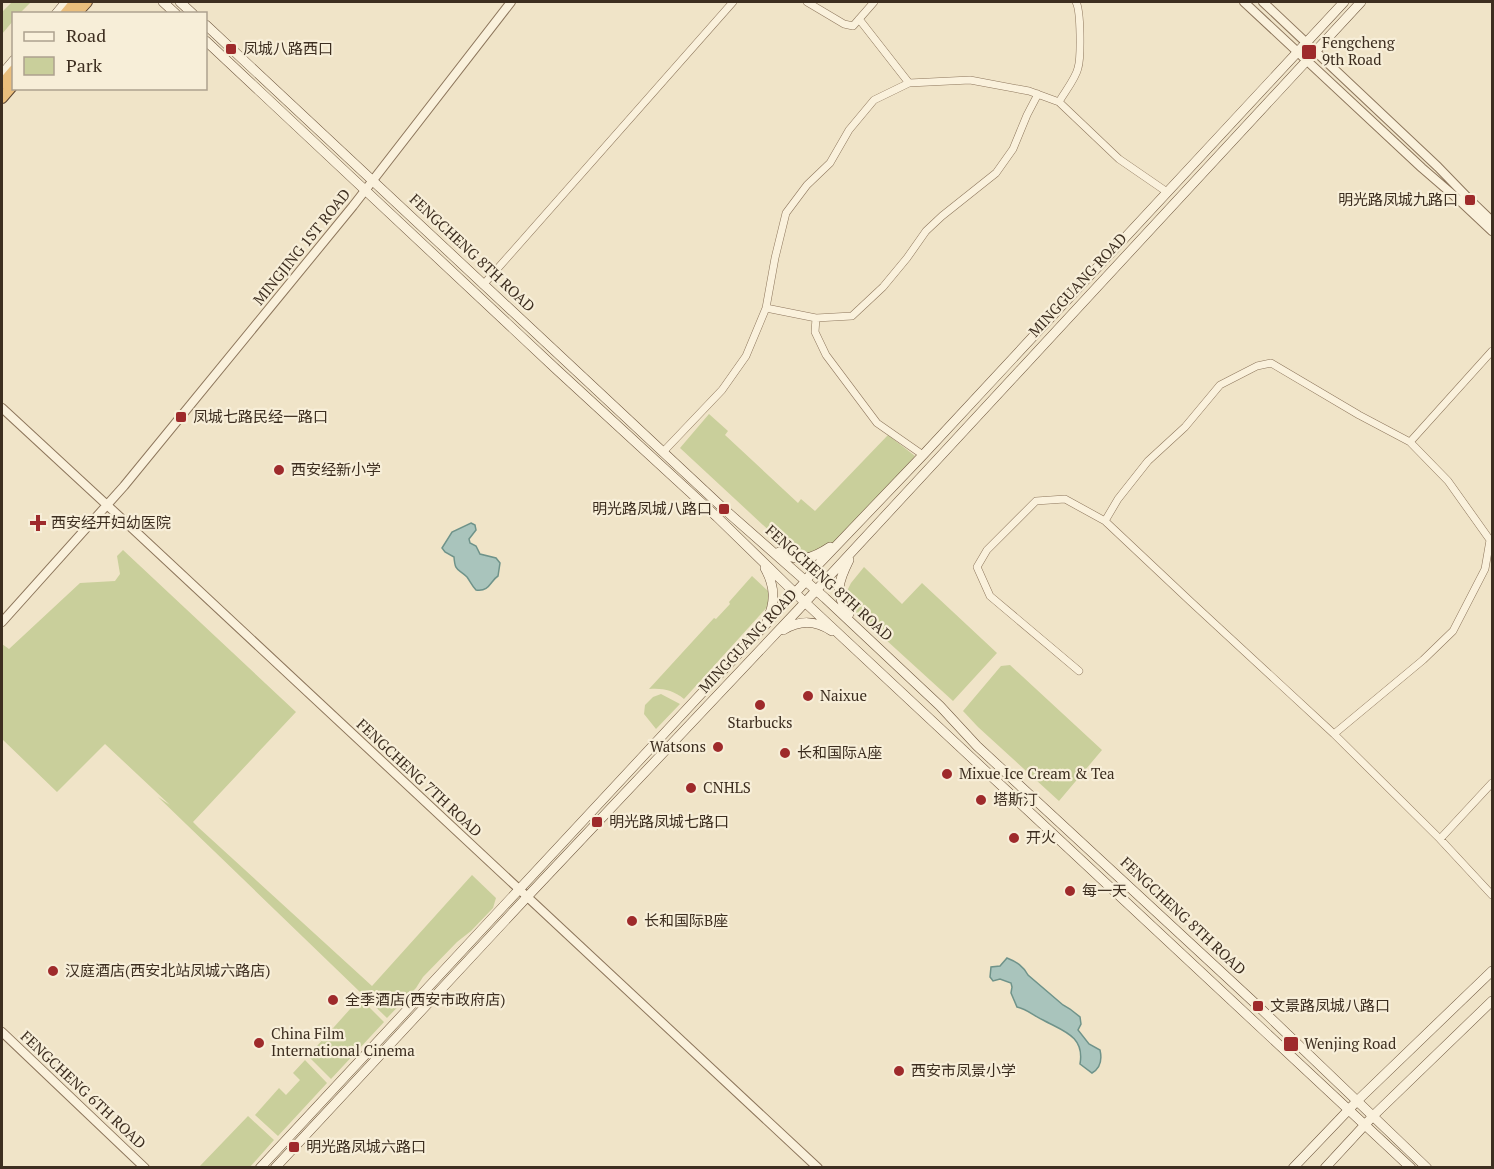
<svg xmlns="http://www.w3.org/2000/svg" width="1494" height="1169" viewBox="0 0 1494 1169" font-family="'PT Serif','Noto Sans SC',serif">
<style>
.green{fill:#c9cf9b}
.water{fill:#a9c4bc;stroke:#6f938a;stroke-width:1.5}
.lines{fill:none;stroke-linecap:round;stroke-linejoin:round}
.minor-casing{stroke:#8d765c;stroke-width:8}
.tertiary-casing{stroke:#8d765c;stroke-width:10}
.secondary-casing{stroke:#6f573f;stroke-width:10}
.trunk-casing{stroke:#5b4430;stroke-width:12}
.minor{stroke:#faf1dc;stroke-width:7}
.tertiary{stroke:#faf1dc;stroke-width:8}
.secondary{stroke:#faf1dc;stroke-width:9}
.trunk{stroke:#eabe7c;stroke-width:10}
.poi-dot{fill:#9e2a2b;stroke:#f7eed8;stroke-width:2}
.labels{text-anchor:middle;stroke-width:4.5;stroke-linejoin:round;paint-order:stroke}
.poi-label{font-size:15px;fill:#3d2e20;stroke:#f7eed8;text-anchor:start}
.street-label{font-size:15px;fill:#3d2e20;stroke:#f7eed8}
</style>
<rect width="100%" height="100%" fill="#f0e4c8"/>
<path class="green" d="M12,2H31L20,13L14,14L13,21L2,34V12Z
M709,414L728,431L725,435L798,503L801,499L815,511L888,435L915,456L827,551L804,560L790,550L680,448Z
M123,550L296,712L193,822L199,828L372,986L472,875L496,898L493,908L471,931L457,942L423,977L416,988L387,1018L158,797L170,805L105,744L57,792L2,739V644L9,649L80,583L115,581L120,574L117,556Z
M864,567L902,604L922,583L997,653L953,701L851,608L845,595L851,583Z
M752,576L768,591L769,594L768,606L684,699C673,690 663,688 649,689L714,618L716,619L730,604L729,602Z
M1010,665L1102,750L1059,801L978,727L963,711L1001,666Z
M661,694L680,704L656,729L644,714L645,705L653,697Z
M360,998L384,1022L331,1079L308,1056Z
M305,1060L327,1083L278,1136L255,1115L279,1088L286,1095L300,1080L293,1073Z
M248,1116L274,1140L250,1167H199Z"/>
<path class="water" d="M471,523L475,525L476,530L469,539L470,543L476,546L480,554L496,558L500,563L498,576C490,581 490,592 476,590C472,586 470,581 467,577C458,568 455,572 454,557L445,552L442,548L452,532Z
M1007,958C1017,962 1023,966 1028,975L1063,1005L1070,1009L1080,1017L1081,1024L1078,1030L1089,1044L1100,1050C1102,1059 1101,1068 1092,1073L1080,1064C1085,1036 1063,1031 1043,1020C1034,1016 1027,1009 1017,1007L1011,993L1012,987L1011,983L1000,979L993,981L990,977L991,967L1000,966Z"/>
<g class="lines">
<defs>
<path id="minor" d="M807,2L844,24L853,26L874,2
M859,19L909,83
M1059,102C1064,93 1076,78 1078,68C1081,58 1081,11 1076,2
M483,285L733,2
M766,308L816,318L852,316L883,287L907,258L926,231L942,216L996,173L1013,149L1027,115L1038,94
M816,318L815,332L826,355L877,423L923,455
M1410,442L1492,351
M663,452L722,390L746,356L766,308L775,258L786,213L807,185L830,163L849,130L874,100L909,83L970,80L1029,91L1059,102L1119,159L1167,192
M1105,521L1118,499L1148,461L1185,427L1220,385L1257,366L1271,363L1359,415L1410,442L1448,481L1490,540L1485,569L1453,631L1423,660L1334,734
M1079,671L990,596L977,567L987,550L1036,501L1065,499L1105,521L1190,601L1334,734L1440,839
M1492,783L1440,839L1492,895"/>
<path id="tertiary" d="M1244,2L1422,168L1459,200L1492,231
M1263,2L1438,167L1470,200L1492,221
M2,408L134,530L818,1168
M2,622L124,486L353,206L511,2
M2,1032L145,1168"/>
<path id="secondary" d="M163,2L176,14
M180,2L193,14
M56,14L66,2
M206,25L724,509L825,598L940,706L977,746L1258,1006L1427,1168
M206,41L556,369L717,517L795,593L1411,1168
M2,74L14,60
M779,552C800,563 812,559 830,547
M849,560C838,582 834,593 849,614
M765,568C775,586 776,602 767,620
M783,630C800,620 815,620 832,631
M260,1168L806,581L814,569L923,455L1344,2
M275,1168L527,897L797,611L1361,2
M1293,1168L1357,1101L1492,971
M1325,1168L1373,1116L1492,1001"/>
<path id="trunk" d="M65,14L75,2
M76,14L87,2
M2,84L14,70
M2,98L14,84"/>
</defs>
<use href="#minor" class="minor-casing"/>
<use href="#tertiary" class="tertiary-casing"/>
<use href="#secondary" class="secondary-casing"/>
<use href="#trunk" class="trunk-casing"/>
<use href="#minor" class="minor"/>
<use href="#tertiary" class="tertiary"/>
<use href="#secondary" class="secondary"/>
<use href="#trunk" class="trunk"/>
</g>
<g class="poi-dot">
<rect x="225" y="43" width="12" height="12" rx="3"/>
<rect x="1301" y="44" width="16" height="16" rx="3"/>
<rect x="1464" y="194" width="12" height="12" rx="3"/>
<rect x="175" y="411" width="12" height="12" rx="3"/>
<circle cx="279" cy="470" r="6"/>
<rect x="718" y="503" width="12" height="12" rx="3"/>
<path d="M35 514h6v6h6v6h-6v6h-6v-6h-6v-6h6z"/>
<circle cx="808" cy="696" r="6"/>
<circle cx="760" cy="705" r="6"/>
<circle cx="718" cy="747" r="6"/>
<circle cx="785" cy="753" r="6"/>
<circle cx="947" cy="774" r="6"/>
<circle cx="691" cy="788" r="6"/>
<circle cx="981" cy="800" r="6"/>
<rect x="591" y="816" width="12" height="12" rx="3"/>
<circle cx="1014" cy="838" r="6"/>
<circle cx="1070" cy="891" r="6"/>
<circle cx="632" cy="921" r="6"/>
<circle cx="53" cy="971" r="6"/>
<circle cx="333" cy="1000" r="6"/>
<rect x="1252" y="1000" width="12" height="12" rx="3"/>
<circle cx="259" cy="1043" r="6"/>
<rect x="1283" y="1036" width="16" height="16" rx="3"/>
<circle cx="899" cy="1071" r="6"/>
<rect x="288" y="1141" width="12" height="12" rx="3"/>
</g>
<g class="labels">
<g class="poi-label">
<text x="1322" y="48">Fengcheng<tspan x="1322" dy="17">9th Road</tspan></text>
<text x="243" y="54">凤城八路西口</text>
<text x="1458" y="205" text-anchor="end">明光路凤城九路口</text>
<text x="193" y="422">凤城七路民经一路口</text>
<text x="291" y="475">西安经新小学</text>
<text x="712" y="514" text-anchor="end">明光路凤城八路口</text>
<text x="51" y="528">西安经开妇幼医院</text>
<text x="820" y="701">Naixue</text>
<text x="760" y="728" text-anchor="middle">Starbucks</text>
<text x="706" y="752" text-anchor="end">Watsons</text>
<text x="797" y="758">长和国际A座</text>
<text x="959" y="779">Mixue Ice Cream &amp; Tea</text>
<text x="703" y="793">CNHLS</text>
<text x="993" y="805">塔斯汀</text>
<text x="609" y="827">明光路凤城七路口</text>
<text x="1026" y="843">开火</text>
<text x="1082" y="896">每一天</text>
<text x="644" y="926">长和国际B座</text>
<text x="65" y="976">汉庭酒店(西安北站凤城六路店)</text>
<text x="345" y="1005">全季酒店(西安市政府店)</text>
<text x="1270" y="1011">文景路凤城八路口</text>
<text x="271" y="1039">China Film<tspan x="271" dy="17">International Cinema</tspan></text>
<text x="1304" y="1049">Wenjing Road</text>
<text x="911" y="1076">西安市凤景小学</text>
<text x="306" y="1152">明光路凤城六路口</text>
</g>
<g class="street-label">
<text transform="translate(302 247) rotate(-51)" y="5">MINGJING 1ST ROAD</text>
<text transform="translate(472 253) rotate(43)" y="5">FENGCHENG 8TH ROAD</text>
<text transform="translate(1078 285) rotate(-47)" y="5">MINGGUANG ROAD</text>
<text transform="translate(829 583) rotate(42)" y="5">FENGCHENG 8TH ROAD</text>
<text transform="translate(748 641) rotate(-47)" y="5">MINGGUANG ROAD</text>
<text transform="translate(419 778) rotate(43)" y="5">FENGCHENG 7TH ROAD</text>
<text transform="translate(1183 916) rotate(43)" y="5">FENGCHENG 8TH ROAD</text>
<text transform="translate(83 1090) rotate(43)" y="5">FENGCHENG 6TH ROAD</text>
</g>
</g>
<rect width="1494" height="1169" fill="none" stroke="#3d2e20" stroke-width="6"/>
<rect x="12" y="12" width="195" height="78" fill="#f7eed8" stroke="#ada18e" stroke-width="1.5"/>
<rect x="24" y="32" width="30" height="9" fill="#faf1dc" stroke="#ada18e" stroke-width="1.5"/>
<text x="66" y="42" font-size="18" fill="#3d2e20">Road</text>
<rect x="24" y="57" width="30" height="18" fill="#c9cf9b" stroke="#ada18e" stroke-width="1.5"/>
<text x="66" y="72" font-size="18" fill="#3d2e20">Park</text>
</svg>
